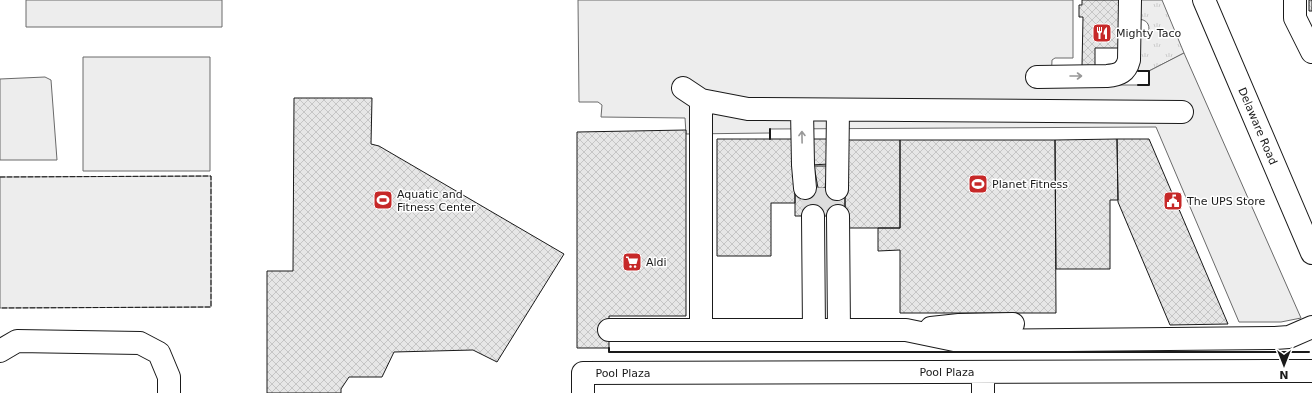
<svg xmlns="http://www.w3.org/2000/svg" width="1312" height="393" viewBox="0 0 1312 393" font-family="'DejaVu Sans',sans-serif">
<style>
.grass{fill:url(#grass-tufts);stroke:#6a6a6a}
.built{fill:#ededed;stroke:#6a6a6a}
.building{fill:url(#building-cross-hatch);stroke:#1a1a1a}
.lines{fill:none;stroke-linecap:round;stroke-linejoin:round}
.minor-tunnel{stroke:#ddd;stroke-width:22;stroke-dasharray:22 11;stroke-linecap:butt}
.minor-casing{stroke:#1a1a1a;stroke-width:24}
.minor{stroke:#fff;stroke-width:22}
.fence{stroke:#1a1a1a;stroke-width:1;stroke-dasharray:5 2;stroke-linecap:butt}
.wall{stroke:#1a1a1a;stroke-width:2}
.oneway{stroke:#989898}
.labels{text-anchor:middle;stroke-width:3;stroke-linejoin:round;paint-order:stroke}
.poi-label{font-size:11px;fill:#1a1a1a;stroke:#fff;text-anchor:start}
.street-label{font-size:11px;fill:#1a1a1a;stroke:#fff}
</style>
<defs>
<pattern id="grass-tufts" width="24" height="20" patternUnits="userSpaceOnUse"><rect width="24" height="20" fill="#ededed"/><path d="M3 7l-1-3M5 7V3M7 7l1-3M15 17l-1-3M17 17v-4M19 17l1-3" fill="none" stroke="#cbcbcb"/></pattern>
<pattern id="building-cross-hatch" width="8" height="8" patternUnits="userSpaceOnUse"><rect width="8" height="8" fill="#e6e6e6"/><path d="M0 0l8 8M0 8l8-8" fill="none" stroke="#c5c5c5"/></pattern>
</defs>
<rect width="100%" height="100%" fill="#fff"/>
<path class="grass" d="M1138,0H1162L1184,53L1149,71H1138L1136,58V36L1143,35L1149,29C1149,21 1143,19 1136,19Z"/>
<path class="built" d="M26,0H222V27H26Z
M578,0H1073V58H1055L1052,60L1051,85H1149V71L1184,53L1301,318L1281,322H1239L1156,127L770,129V133L686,134L685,118L601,117L602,105L598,102H579Z
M83,57H210V171H83Z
M45,77L51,80L57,160H0V79Z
M211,176V307L0,308V177Z"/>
<path class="building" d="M1082,0H1121V48H1095V66H1082L1083,17H1079V5H1082Z
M1309,0H1312V11H1309Z
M294,98H372L371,144L379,146L564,254L497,362L473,350L394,352L382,377H349L341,389V393H267V271H293Z
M686,130V316H609V348H577V132Z
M717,139H795V203H771V256H717Z
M809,139H831L829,164L811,165Z
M1117,139H1149L1228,324L1170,325L1118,202Z
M1117,139L1118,200H1110V269H1056L1055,140Z
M845,140H900V228H845Z
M900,140H1055L1056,313H900V250L878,251V228H900Z
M814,166H828L825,188H818Z
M795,188L845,189V216H795Z"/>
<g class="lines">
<path class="minor-tunnel" d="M812,188L813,216
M830,188V216"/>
<defs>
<path id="minor" d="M1204,0L1312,253
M1295,0V18L1312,52
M1037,77L1107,76C1119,75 1126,72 1129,60L1130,0
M683,88L701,100L748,109L1182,112
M701,100V329
M802,110L803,165L805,188
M837,189L838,110
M813,216L814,330
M838,216L839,330
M931,328L959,325L1013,324
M609,330H906L959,341L1275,338L1289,337L1312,327
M0,351L17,341L140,343L159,353L169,377V393
M983,372V393
M583,393V373L1312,371"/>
</defs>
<use href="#minor" class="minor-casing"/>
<use href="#minor" class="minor"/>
<path class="fence" d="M0,177L211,176V307L0,308"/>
<path class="wall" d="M1138,85H1149V71H1138
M770,129V139
M609,348V352H1309"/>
</g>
<defs><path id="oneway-shaft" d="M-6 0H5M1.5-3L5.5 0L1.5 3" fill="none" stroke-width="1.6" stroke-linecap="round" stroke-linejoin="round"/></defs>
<g class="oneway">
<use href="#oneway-shaft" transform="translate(1076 76)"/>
<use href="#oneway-shaft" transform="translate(802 137) rotate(-91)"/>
</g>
<defs>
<symbol id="restaurant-square" viewBox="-11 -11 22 22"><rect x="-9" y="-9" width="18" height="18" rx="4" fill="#c62828" stroke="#fff"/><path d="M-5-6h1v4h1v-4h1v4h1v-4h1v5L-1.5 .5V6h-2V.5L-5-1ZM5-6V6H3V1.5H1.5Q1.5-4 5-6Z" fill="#fff"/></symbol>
<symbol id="stadium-square" viewBox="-11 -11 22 22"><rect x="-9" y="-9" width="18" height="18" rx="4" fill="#c62828" stroke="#fff"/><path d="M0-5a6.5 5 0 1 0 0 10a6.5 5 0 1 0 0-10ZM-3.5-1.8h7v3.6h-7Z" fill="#fff"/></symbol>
<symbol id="civic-square" viewBox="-11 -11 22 22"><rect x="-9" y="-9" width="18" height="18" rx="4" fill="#c62828" stroke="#fff"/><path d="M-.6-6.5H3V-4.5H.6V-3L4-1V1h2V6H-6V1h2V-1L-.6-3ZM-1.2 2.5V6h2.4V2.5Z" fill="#fff"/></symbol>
<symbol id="supermarket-square" viewBox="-11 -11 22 22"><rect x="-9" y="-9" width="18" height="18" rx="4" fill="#c62828" stroke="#fff"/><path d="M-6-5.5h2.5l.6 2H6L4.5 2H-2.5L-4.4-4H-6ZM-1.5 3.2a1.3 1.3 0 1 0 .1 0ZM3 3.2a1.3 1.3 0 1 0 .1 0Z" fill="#fff"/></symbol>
</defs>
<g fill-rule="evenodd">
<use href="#restaurant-square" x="1091" y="22" width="22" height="22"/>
<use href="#stadium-square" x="967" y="173" width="22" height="22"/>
<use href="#stadium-square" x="372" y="189" width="22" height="22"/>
<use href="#civic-square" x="1162" y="190" width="22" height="22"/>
<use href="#supermarket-square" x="621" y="251" width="22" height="22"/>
</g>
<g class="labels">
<g class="poi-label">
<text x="1116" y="37">Mighty Taco</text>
<text x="992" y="188">Planet Fitness</text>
<text x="397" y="198">Aquatic and<tspan x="397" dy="13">Fitness Center</tspan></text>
<text x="1187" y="205">The UPS Store</text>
<text x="646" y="266">Aldi</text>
</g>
<g class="street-label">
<text transform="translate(1258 126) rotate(67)" y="4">Delaware Road</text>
<text x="947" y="376">Pool Plaza</text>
<text x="623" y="377">Pool Plaza</text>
</g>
</g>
<g transform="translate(1284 365) rotate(180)" stroke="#ffffff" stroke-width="3" paint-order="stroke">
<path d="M0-3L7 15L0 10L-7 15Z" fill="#1a1a1a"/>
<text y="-6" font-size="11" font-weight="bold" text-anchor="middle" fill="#1a1a1a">N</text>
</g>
</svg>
